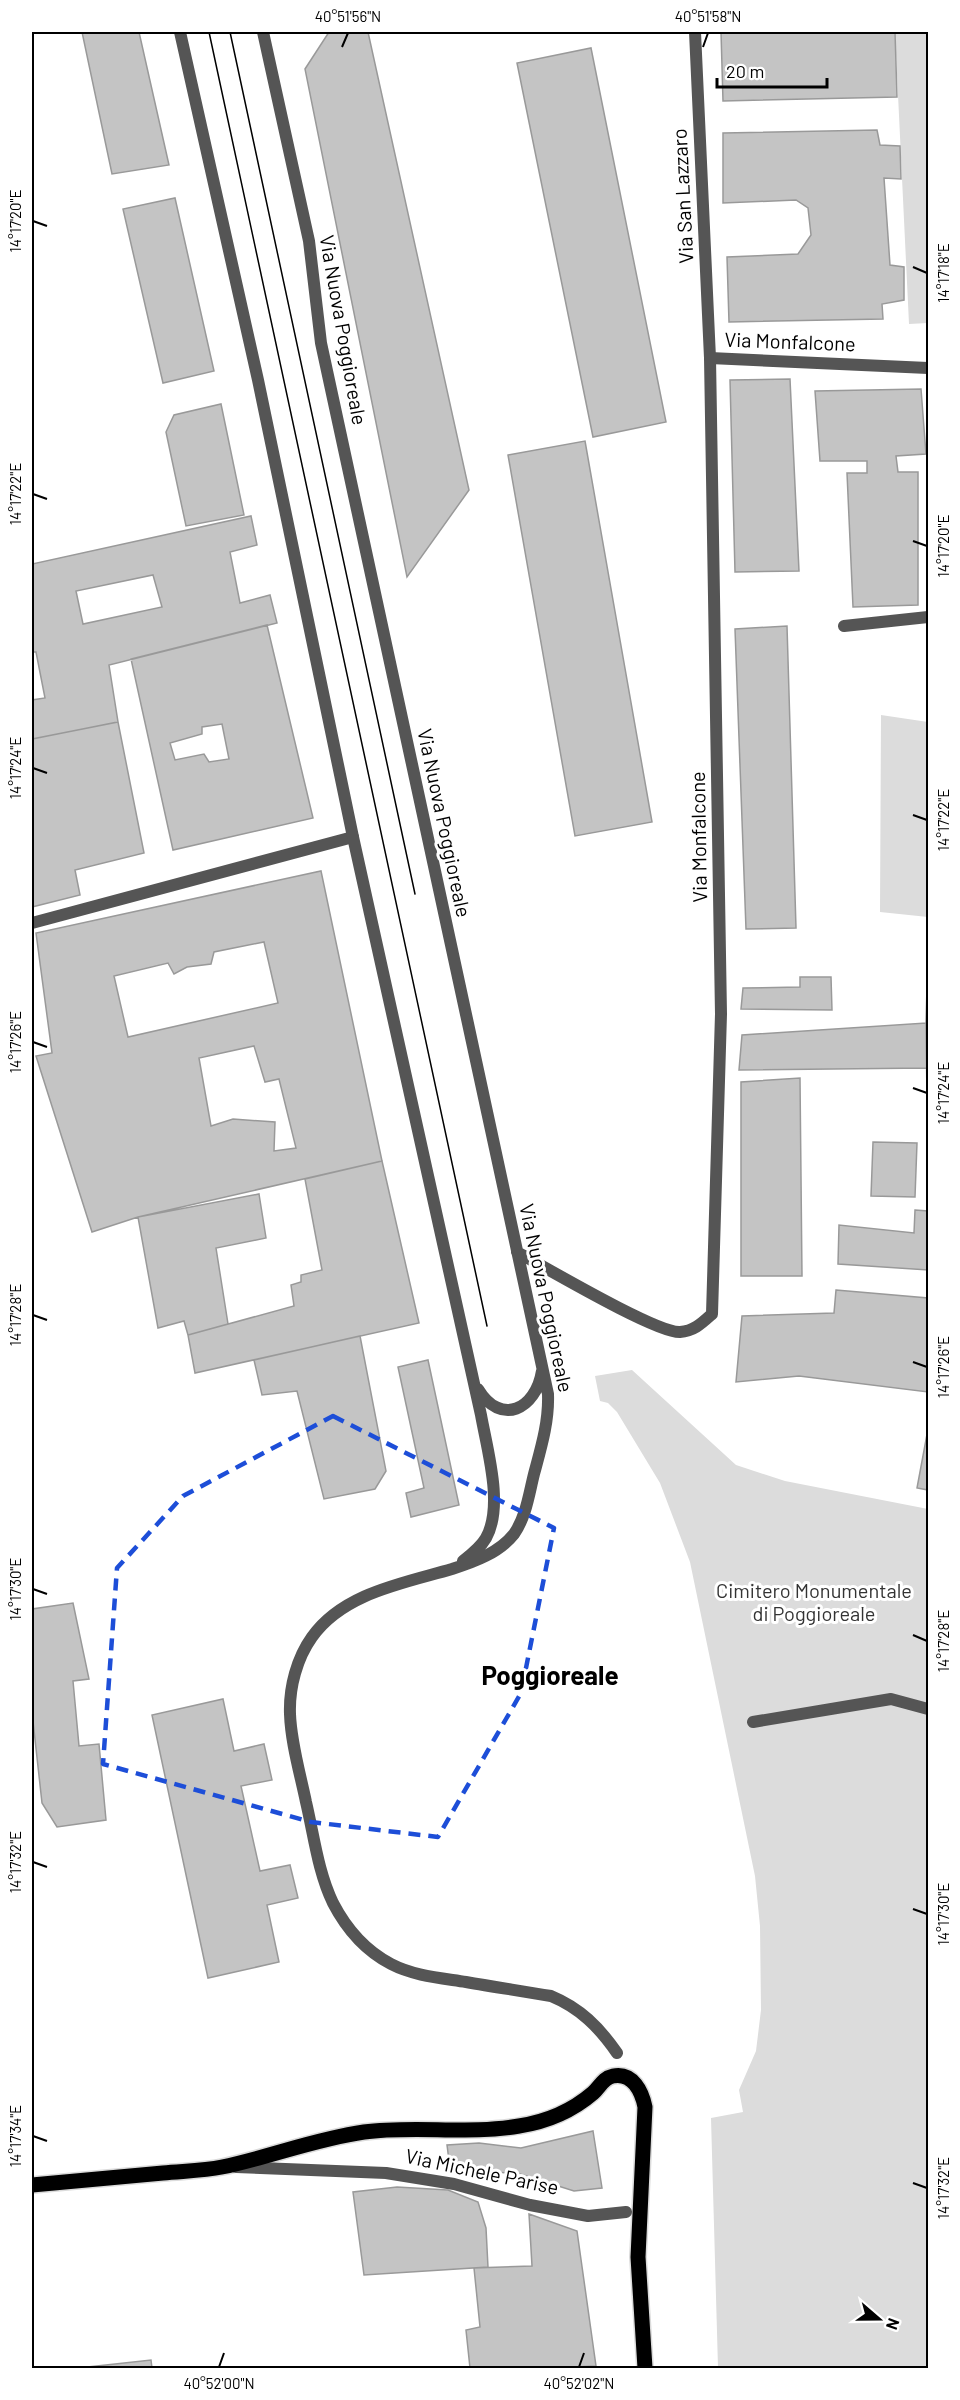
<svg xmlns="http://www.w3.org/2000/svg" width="960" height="2400" viewBox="0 0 960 2400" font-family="Barlow,sans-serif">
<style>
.green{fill:#dcdcdc}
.building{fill:#c4c4c4;stroke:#999;stroke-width:1.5;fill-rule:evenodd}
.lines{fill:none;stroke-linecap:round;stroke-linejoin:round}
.primary-casing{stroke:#dbdbdb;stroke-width:18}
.service{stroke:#555;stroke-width:12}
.minor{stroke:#555;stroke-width:12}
.primary{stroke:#000;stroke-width:15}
.tram{stroke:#000;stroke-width:1.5}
.marked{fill:none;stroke:#1d4ed8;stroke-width:4.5;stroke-dasharray:12 8;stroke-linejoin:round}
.ticks{fill:none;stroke:#000;stroke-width:2}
.labels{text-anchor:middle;stroke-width:6;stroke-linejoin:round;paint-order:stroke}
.street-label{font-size:20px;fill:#000;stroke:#fff}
.park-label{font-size:20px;fill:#333;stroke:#fff}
.district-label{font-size:26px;font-weight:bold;fill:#000;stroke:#fff}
.neatline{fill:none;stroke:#000;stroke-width:2}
.ticks-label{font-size:15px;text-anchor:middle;fill:#000}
</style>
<rect width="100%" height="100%" fill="#fff"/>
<path class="green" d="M895,32H928V323L909,324Z
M881,715L928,722V917L880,912Z
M632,1370L736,1465L785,1481L928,1509V2368H718L711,2118L743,2112L739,2090L756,2051L761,2010L760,1926L755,1876L690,1562L660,1483L617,1412L608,1403L600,1401L595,1376Z"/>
<path class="building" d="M82,32H139L169,165L112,174Z
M329,32H368L469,490L407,577L305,69Z
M721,32H895L897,97L723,101Z
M591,48L666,422L593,437L517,63Z
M877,130L880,145L900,146L901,179L884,178L890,265L904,267V300L882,304L883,319L729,322L727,257L798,254L811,235L808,208L796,200L723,203V133Z
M175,198L214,371L163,383L123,209Z
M790,379L799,571L735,572L730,380Z
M921,389L926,454L896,456L898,472H918V605L853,607L847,473H867V461H820L815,391Z
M221,404L244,515L186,526L166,432L174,415Z
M585,441L652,822L575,836L508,455Z
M251,516L257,545L230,552L240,603L270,595L277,623L109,665L118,722L32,739V700L45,698L36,652H32V564ZM153,575L162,607L83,624L76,591Z
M267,625L313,818L173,850L131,659ZM222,724L229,759L209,762L204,754L175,760L170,743L202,734V727Z
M787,626L796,928L746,929L735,629Z
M118,722L144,853L75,870L80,895L32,907V739Z
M321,871L382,1161L138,1217L92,1232L36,1056L52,1053L36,933ZM264,942L278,1003L128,1037L114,976L168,963L174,974L187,967L211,964L214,952ZM254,1046L265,1082L279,1079L296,1148L274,1151L275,1122L233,1119L211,1126L199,1058Z
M928,952V1177L926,1023Z
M800,977H831L832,1010L741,1009L743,988L800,987Z
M926,1023L927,1068L739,1070L742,1035Z
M800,1078L802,1276H741V1082Z
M873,1142L917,1143L915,1197L871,1196Z
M382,1161L419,1323L195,1373L188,1335L294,1306L291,1285L301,1282V1275L322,1270L305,1179Z
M259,1194L266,1238L216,1248L228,1324L188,1335L184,1321L158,1328L138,1217Z
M915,1210L928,1211V1270L838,1264L839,1225L914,1233Z
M836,1290L928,1298V1392L799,1376L736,1382L742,1316L834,1313Z
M360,1336L386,1471L375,1489L324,1499L297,1391L262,1395L254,1360Z
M428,1360L459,1505L411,1517L406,1493L424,1488L398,1367Z
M928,1429V1490L917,1488Z
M73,1603L89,1679L73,1681L79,1746L99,1744L106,1820L57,1827L42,1803L32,1712V1609Z
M223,1699L234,1751L264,1744L272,1780L241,1786L260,1871L290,1865L298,1898L267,1905L279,1962L208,1978L152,1715Z
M593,2131L602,2188L574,2191L520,2174L450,2168L447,2145L479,2143L521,2148Z
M397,2187L448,2190L478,2202L486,2228L488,2267L364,2275L353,2192Z
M529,2214L577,2231L596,2366L552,2368H470L466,2330L480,2327L474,2268L532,2266Z
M151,2360L152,2368H88V2367Z"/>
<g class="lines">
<defs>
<path id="primary" d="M32,2185C75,2181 119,2177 163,2173C182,2171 203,2171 222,2167C270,2157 315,2139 364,2132C415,2125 469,2135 519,2126C545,2122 572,2111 593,2093C600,2087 603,2078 613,2076C633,2072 642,2092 645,2107L638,2257L645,2368"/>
</defs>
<use href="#primary" class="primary-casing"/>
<path class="service" d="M710,358L928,368
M844,626L928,617
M32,923L353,837
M753,1722L891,1699L928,1709"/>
<path class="minor" d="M180,32L258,380L353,837L481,1415C487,1449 504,1506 486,1538C481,1547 472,1554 463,1561
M263,32L309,241L321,343L548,1394C549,1422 541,1448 534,1474C529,1494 526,1517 514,1534C499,1553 474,1562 452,1569C404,1583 343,1593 312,1637C297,1658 289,1687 290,1714C291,1743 300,1773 306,1802C314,1836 318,1872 333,1903C346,1928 366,1951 391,1964C414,1976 441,1978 466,1982C494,1987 522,1991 551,1996C580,2008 599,2027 617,2053
M517,1252C545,1267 656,1333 680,1332C694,1331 702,1323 712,1314L721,1014L710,358L695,32
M478,1389C501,1427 536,1409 542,1371
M236,2167L386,2173L454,2184L530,2205L588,2216L626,2212"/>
<use href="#primary" class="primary"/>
<path class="tram" d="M209,32L487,1326
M230,32L415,894"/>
</g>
<path class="marked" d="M333,1416L554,1528L521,1693L438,1837L311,1822L103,1764L117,1568L183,1496Z"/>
<path class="ticks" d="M342,47L348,33M703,47L708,33M33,221L47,226M913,267L927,273M33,494L47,499M913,541L927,546M33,768L47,773M913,815L927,820M33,1042L47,1047M913,1088L927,1093M33,1315L47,1320M913,1362L927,1367M33,1589L47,1594M913,1635L927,1641M33,1862L47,1867M913,1909L927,1914M33,2136L47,2141M913,2183L927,2188M219,2367L224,2353M579,2367L584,2353"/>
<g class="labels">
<g class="street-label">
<text transform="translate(683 196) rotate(-93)" y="7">Via San Lazzaro</text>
<text transform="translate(343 330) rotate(80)" y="7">Via Nuova Poggioreale</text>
<text transform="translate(790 342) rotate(2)" y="7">Via Monfalcone</text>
<text transform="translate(444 823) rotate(78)" y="7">Via Nuova Poggioreale</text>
<text transform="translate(699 837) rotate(-91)" y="7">Via Monfalcone</text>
<text transform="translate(546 1298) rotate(78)" y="7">Via Nuova Poggioreale</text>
<text transform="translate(482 2172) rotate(12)" y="7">Via Michele Parise</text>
</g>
<g class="park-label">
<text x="814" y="1598">Cimitero Monumentale<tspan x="814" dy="23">di Poggioreale</tspan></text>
</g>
<g class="district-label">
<text x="550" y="1685">Poggioreale</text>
</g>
</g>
<rect width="960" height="2400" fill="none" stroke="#ffffff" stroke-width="66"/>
<g transform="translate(879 2319) rotate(110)" stroke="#ffffff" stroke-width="4.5" paint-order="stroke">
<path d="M0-4.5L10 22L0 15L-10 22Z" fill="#000000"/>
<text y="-9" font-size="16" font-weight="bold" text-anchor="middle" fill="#000000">N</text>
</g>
<path d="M717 78v9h110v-9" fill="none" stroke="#000000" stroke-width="3"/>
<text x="726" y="78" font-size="18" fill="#000000" stroke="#ffffff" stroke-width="4.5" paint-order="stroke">20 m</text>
<rect x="33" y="33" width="894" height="2334" class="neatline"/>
<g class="ticks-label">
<text x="348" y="22">40°51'56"N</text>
<text x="708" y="22">40°51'58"N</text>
<text transform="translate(16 221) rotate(-90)" y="5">14°17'20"E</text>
<text transform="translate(944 273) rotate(-90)" y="5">14°17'18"E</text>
<text transform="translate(16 494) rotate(-90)" y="5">14°17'22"E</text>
<text transform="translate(944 546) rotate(-90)" y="5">14°17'20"E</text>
<text transform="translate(16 768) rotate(-90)" y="5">14°17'24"E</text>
<text transform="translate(944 820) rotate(-90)" y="5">14°17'22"E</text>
<text transform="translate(16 1042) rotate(-90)" y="5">14°17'26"E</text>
<text transform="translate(944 1093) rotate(-90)" y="5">14°17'24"E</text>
<text transform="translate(16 1315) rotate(-90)" y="5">14°17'28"E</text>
<text transform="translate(944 1367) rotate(-90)" y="5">14°17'26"E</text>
<text transform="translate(16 1589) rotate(-90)" y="5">14°17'30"E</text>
<text transform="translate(944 1641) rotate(-90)" y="5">14°17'28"E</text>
<text transform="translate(16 1862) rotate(-90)" y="5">14°17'32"E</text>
<text transform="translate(944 1914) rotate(-90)" y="5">14°17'30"E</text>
<text transform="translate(16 2136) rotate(-90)" y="5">14°17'34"E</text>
<text transform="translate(944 2188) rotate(-90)" y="5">14°17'32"E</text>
<text x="219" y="2389">40°52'00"N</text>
<text x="579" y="2389">40°52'02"N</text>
</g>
</svg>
